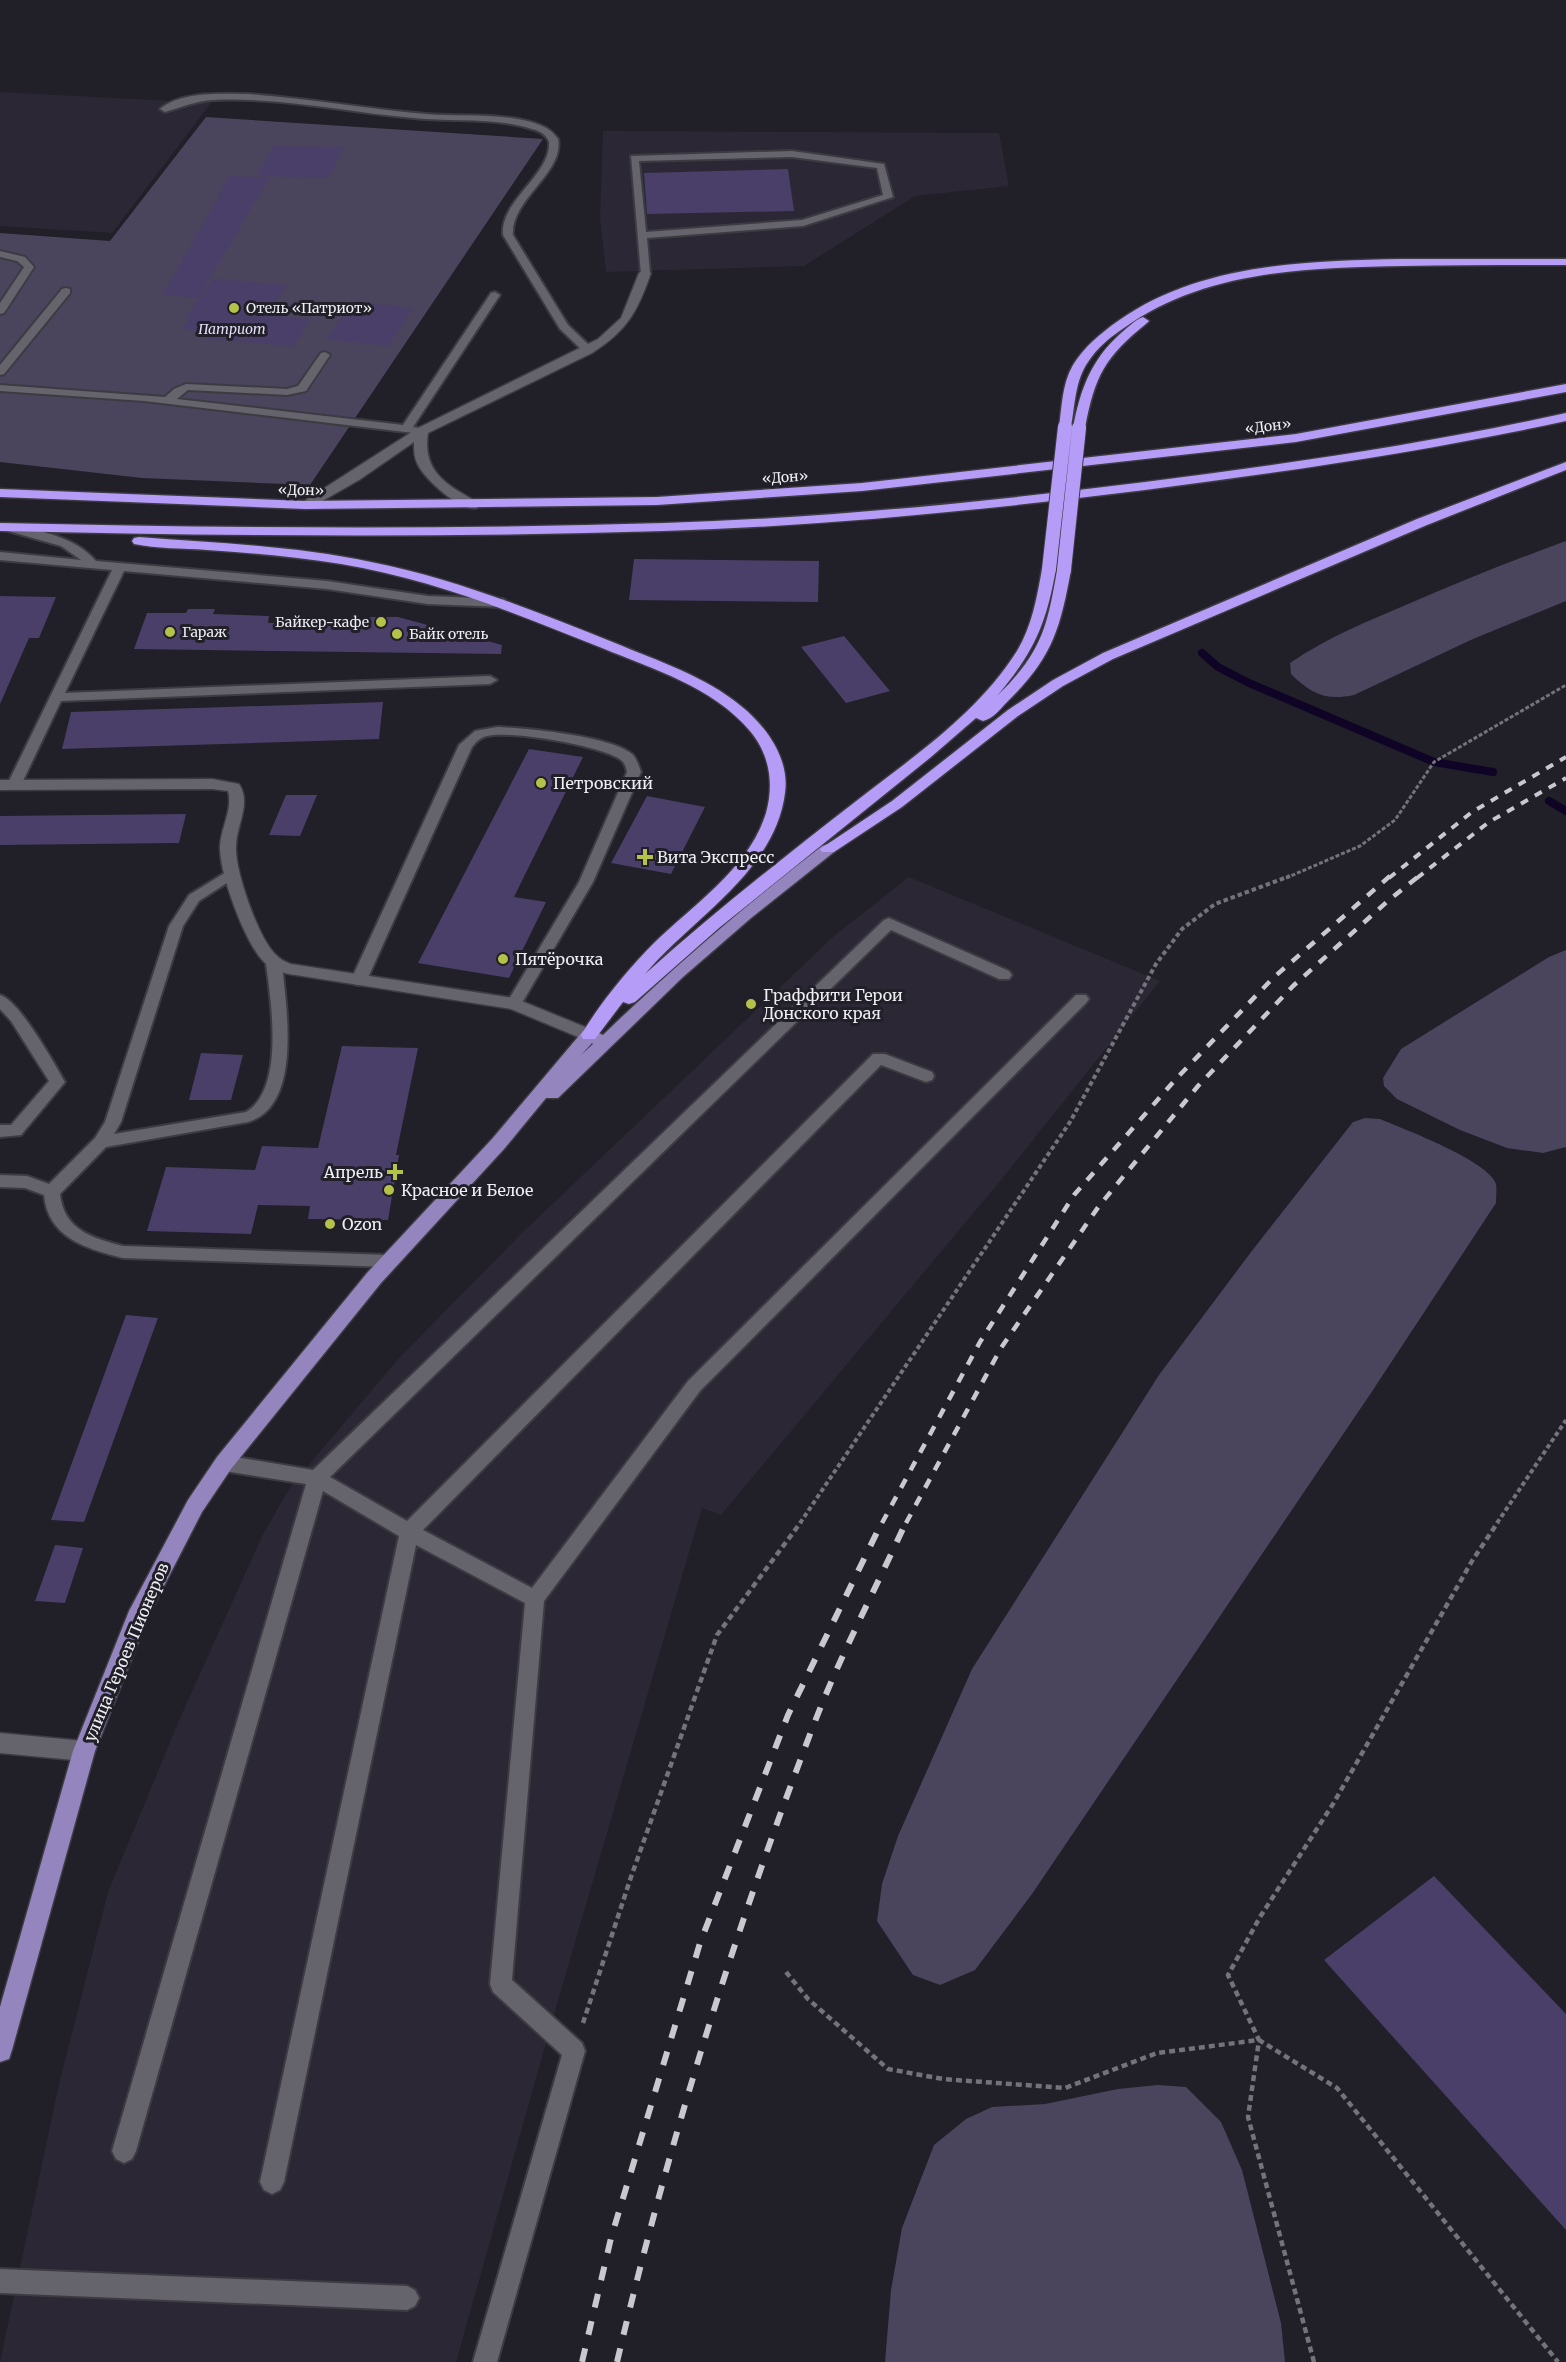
<svg xmlns="http://www.w3.org/2000/svg" width="1566" height="2362" viewBox="0 0 1566 2362" font-family="Merriweather,serif">
<style>
.built{fill:#2b2735}
.green{fill:#4a445d}
.lines{fill:none;stroke-linecap:round;stroke-linejoin:round}
.stream{stroke:#100426;stroke-width:8}
.building{fill:#4a3f68}
.lane-casing{stroke:#3d3b42;stroke-width:4}
.street-casing{stroke:#3d3b42;stroke-width:3}
.primary-casing{stroke:#3d3b42;stroke-width:3}
.highway-casing{stroke:#3d3b42;stroke-width:3}
.path-far2{stroke:#74737a;stroke-width:3;stroke-dasharray:4 2;stroke-linecap:butt}
.path-far1{stroke:#74737a;stroke-width:4;stroke-dasharray:4.5 3;stroke-linecap:butt}
.path{stroke:#74737a;stroke-width:4.5;stroke-dasharray:6 4;stroke-linecap:butt}
.lane{fill:#65636c;fill-rule:evenodd}
.street{fill:#65636c;fill-rule:evenodd}
.primary{fill:#9485bf;fill-rule:evenodd}
.highway{fill:#b49cf7;fill-rule:evenodd}
.rail-far2{stroke:#c9c8ce;stroke-width:4;stroke-dasharray:8 8;stroke-linecap:butt}
.rail-far1{stroke:#c9c8ce;stroke-width:4.5;stroke-dasharray:10 10;stroke-linecap:butt}
.rail{stroke:#c9c8ce;stroke-width:6;stroke-dasharray:14 14;stroke-linecap:butt}
.highway-bridge-casing{stroke:#3d3b42;stroke-width:16;stroke-linecap:butt}
.highway-bridge{stroke:#b49cf7;stroke-width:14}
.poi-dot{fill:#b4c24a;stroke:#211f27;stroke-width:2}
.labels{text-anchor:middle;stroke-width:6;stroke-linejoin:round;paint-order:stroke}
.far-poi-label{font-size:14px;fill:#eeedf3;stroke:#211f27;text-anchor:start}
.far-park-label{font-size:14px;font-style:italic;fill:#e3dcf9;stroke:#211f27}
.far-street-label{font-size:14px;fill:#eeedf3;stroke:#211f27}
.poi-label{font-size:16px;fill:#eeedf3;stroke:#211f27;text-anchor:start}
.street-label{font-size:16px;fill:#eeedf3;stroke:#211f27}
</style>
<rect width="100%" height="100%" fill="#211f27"/>
<path class="built" d="M0,92L211,103L112,233L0,226Z
M603,131L999,133L1009,186L915,196L804,266L606,272L600,218Z
M909,877L1160,981L1001,1180L721,1515L702,1508L557,2004L456,2362H0L59,2084L108,1892L180,1718L263,1534L291,1486L399,1358L522,1233L834,936Z"/>
<path class="green" d="M206,117L543,139L310,485L142,478L0,462V233L110,241Z
M1566,541V601L1473,639L1354,695C1326,701 1311,694 1291,674L1290,663C1326,638 1368,621 1408,604C1460,582 1513,560 1566,541Z
M1566,950V1147L1543,1153L1507,1148L1460,1130L1397,1099L1384,1086L1383,1078L1401,1049L1549,957Z
M1365,1118L1380,1119C1404,1129 1489,1161 1496,1184C1497,1189 1496,1197 1496,1203L1371,1393L1032,1894L975,1970L940,1985L913,1975L877,1921L882,1884L898,1836L972,1669L1159,1375L1251,1252L1353,1122Z
M1158,2085L1186,2087L1221,2122L1242,2170L1281,2323L1285,2362H885L891,2290L902,2228L934,2145L966,2119L992,2107L1045,2104L1118,2089Z"/>
<g class="lines">
<path class="stream" d="M1202,653L1218,667L1249,683L1434,762L1493,772
M1549,801L1566,811"/>
</g>
<path class="building" d="M274,146L344,147L328,178L258,176Z
M788,169L794,211L647,214L644,173Z
M230,176L269,178L198,298L163,295Z
M214,279L287,285L266,315L311,319L293,346L206,339L211,331L182,329L190,318H185Z
M353,302L413,308L388,346L326,339Z
M634,559L819,561L818,602L629,600Z
M0,596L56,597L39,638H29L0,704Z
M188,609H215L213,614L269,616L268,623H366L367,617H398L502,645L501,654L134,649L147,613H186Z
M844,636L890,691L846,703L801,647Z
M383,702L379,739L62,749L71,712Z
M529,749L583,757L514,897L546,902L509,978L418,963Z
M286,795H317L300,836L269,835Z
M647,796L705,807L671,874L611,863Z
M186,814L179,843L0,845V816Z
M342,1046L418,1048L396,1155H399L388,1220L308,1219L310,1206L258,1205L251,1234L147,1231L166,1167L255,1170L262,1146L318,1148Z
M201,1053L243,1055L231,1100H189Z
M126,1315L158,1318L84,1522L51,1520Z
M55,1545L83,1548L65,1603L35,1601Z
M1434,1876L1566,2014V2230L1324,1960Z"/>
<g class="lines">
<defs>
<path id="lane" d="M247,94C307,98 366,109 426,114C463,117 505,112 540,125C548,128 553,132 558,139C565,172 510,200 513,235L568,325L592,348V352H584L560,329L503,235C500,200 551,175 549,142C546,134 540,131 532,129C495,117 452,122 414,118C347,112 281,97 214,100C196,101 182,107 165,112L160,109C182,91 221,94 247,94Z
M792,151L884,164L893,197L803,226L647,238L650,273L641,275L631,156ZM792,157L877,168L883,195L802,220L646,232L639,161Z
M0,251L25,257L34,267L4,313L0,314V303L24,267L17,261L0,257Z
M66,288L70,289V293L4,374L0,375V365L62,289Z
M495,292L500,295L413,427L426,429V433L422,434L144,401L0,391V385L165,397L174,389L186,384L287,389L298,386L321,353L325,352L330,355L306,391L287,395L188,390L177,399L403,425L491,293Z
M12,524C42,532 74,536 96,561L327,581L428,596L503,599L509,603L503,607L428,604L327,589L124,571L65,693L490,676L497,680L490,684L61,701L21,785L14,789L9,788L7,785L112,570L0,560V552L81,560L61,546L8,531V525Z
M497,727C525,728 613,736 633,755C637,760 639,766 641,772L593,882L519,1008H509L506,1004L579,882L627,772C626,767 625,763 621,760C603,746 510,730 487,736C481,737 476,742 472,747L367,980L359,985L354,984L351,980L459,745L475,731Z
M231,869L238,874L236,877L199,901L183,926L121,1122L114,1134L246,1112C285,1089 271,1001 266,964L274,959L282,964C286,1006 303,1106 248,1122L106,1147L60,1194C64,1230 92,1238 123,1246L390,1255L396,1256L399,1261L396,1266L390,1267L123,1258C87,1249 48,1238 44,1195L25,1188L0,1187V1175L27,1176L49,1184L95,1138L105,1122L169,926L189,895Z
M889,918L1009,971L1012,975L1009,979H999L891,930L330,1477L407,1521L873,1054H885L932,1072L934,1076L932,1080L926,1082L881,1065L423,1530L532,1588L688,1381L1076,995H1086L1089,999L1086,1003L700,1391L544,1601L512,1980L582,2043L585,2051L497,2362H473L562,2055L493,1992L490,1984L525,1603L416,1545L284,2182L280,2190L272,2194L264,2190L260,2182L399,1536L323,1491L136,2151L132,2159L124,2163L116,2159L112,2151L306,1484L224,1471L217,1468L215,1463L217,1458L224,1455L313,1470L884,920Z
M0,995C19,1000 54,1063 65,1082L21,1135L0,1137V1125H11L49,1081L11,1021L0,1009Z
M0,2269L407,2286L415,2290L419,2298L415,2306L407,2310L0,2293Z"/>
<path id="street" d="M645,270L651,273C637,312 628,330 592,353L428,433C422,472 447,485 477,502L479,505L477,508C460,512 425,479 418,465C414,458 414,450 414,442L359,480L310,508L305,509L298,505L418,428L598,339L621,318L639,273Z
M212,779L239,784C252,804 236,825 236,847C235,871 258,937 275,954C280,959 285,962 291,964L514,998L595,1031L597,1035L595,1039H583L511,1009L289,974C280,972 271,969 264,962C245,943 219,873 220,846C221,827 233,810 228,791L212,789L0,790V780Z
M0,1733L84,1741L92,1744L95,1751L92,1758L84,1761L0,1753Z"/>
<path id="primary" d="M828,844L834,846L836,849L834,852L751,918L683,977L558,1098H546L504,1149L381,1283L231,1469L202,1512L150,1613L95,1751L12,2050L9,2059L0,2062V2007L73,1751L129,1611L188,1500L217,1457L367,1273L492,1139L583,1031L589,1029L603,1035C673,967 746,905 822,846ZM592,1043L593,1044L581,1055Z"/>
<path id="highway" d="M1566,259V265C1512,265 1457,265 1403,266C1307,268 1205,270 1124,328C1110,337 1097,348 1088,362C1075,381 1075,405 1071,427L1065,431L1059,427C1062,406 1062,384 1073,365C1084,347 1101,333 1118,321C1200,263 1306,261 1402,259C1457,259 1511,259 1566,259Z
M1143,317L1149,321L1147,323C1105,357 1095,375 1085,428L1079,432L1075,431L1073,428C1080,390 1091,360 1120,334C1127,328 1135,320 1143,317Z
M1566,384V392L1296,442L862,491L657,505L305,509L0,497V489L305,501L657,497L862,483L1296,434Z
M1566,413V421C1427,451 1286,472 1145,490C985,510 825,526 664,531C443,538 221,536 0,531V523C221,528 443,530 664,523C825,518 985,502 1145,482C1286,464 1427,444 1566,413Z
M1566,462V470L1427,525L1113,659L1063,686L1018,716L902,807L834,852H822L820,849L892,801L1008,710L1053,680L1103,653L1417,519Z
M139,537C217,543 295,546 371,562C456,579 535,611 615,643C658,661 705,676 741,706C766,726 790,759 785,793C775,872 692,918 645,974C712,914 784,857 855,802C913,757 977,714 1017,651C1032,626 1037,597 1042,569L1049,565L1054,566L1056,569C1046,625 1034,652 997,696C1041,653 1047,629 1057,570L1064,566L1071,570C1060,630 1052,658 1008,701C1001,708 993,719 983,721L976,718L931,757L719,928L635,1002L629,1004L623,1002L595,1039H583L581,1035C601,1002 628,969 655,942C694,904 749,868 766,813C774,784 770,755 750,731C713,687 653,669 602,648C517,614 432,579 341,564C296,557 252,553 207,550C183,548 157,549 134,544L132,541L134,538Z"/>
</defs>
<use href="#lane" class="lane-casing"/>
<use href="#street" class="street-casing"/>
<use href="#primary" class="primary-casing"/>
<use href="#highway" class="highway-casing"/>
<path class="path-far2" d="M1286,878L1360,846L1395,820L1434,762L1566,685"/>
<path class="path-far1" d="M800,1523L1070,1122L1156,964L1182,929L1215,904L1290,876
M1497,1523L1566,1420"/>
<path class="path" d="M786,1972L808,1999L888,2069L943,2079L1065,2088L1157,2053L1259,2040L1337,2088L1558,2362
M583,2023L631,1877L717,1635L801,1522
M1314,2362L1248,2117L1259,2040L1228,1975L1260,1917L1333,1804L1472,1561L1498,1522"/>
<use href="#lane" class="lane"/>
<use href="#street" class="street"/>
<use href="#primary" class="primary"/>
<use href="#highway" class="highway"/>
<path class="rail-far2" d="M1389,878L1472,812L1566,757
M1417,878L1489,822L1566,778"/>
<path class="rail-far1" d="M882,1523L980,1342L1074,1195L1176,1079L1273,978L1390,876
M906,1523L1001,1348L1099,1206L1198,1086L1293,986L1389,900L1419,876"/>
<path class="rail" d="M582,2362L611,2238L700,1943L788,1715L882,1522
M617,2362C668,2145 734,1932 814,1724C840,1656 876,1588 906,1522"/>
<defs>
<path id="highway-bridge" d="M1049,569L1065,427
M1064,570L1079,428"/>
</defs>
<use href="#highway-bridge" class="highway-bridge-casing"/>
<use href="#highway-bridge" class="highway-bridge"/>
</g>
<g class="poi-dot">
<circle cx="234" cy="308" r="6"/>
<circle cx="381" cy="622" r="6"/>
<circle cx="170" cy="632" r="6"/>
<circle cx="397" cy="634" r="6"/>
<circle cx="541" cy="783" r="6"/>
<path d="M642 848h6v6h6v6h-6v6h-6v-6h-6v-6h6z"/>
<circle cx="503" cy="959" r="6"/>
<circle cx="751" cy="1004" r="6"/>
<path d="M392 1163h6v6h6v6h-6v6h-6v-6h-6v-6h6z"/>
<circle cx="389" cy="1190" r="6"/>
<circle cx="330" cy="1224" r="6"/>
</g>
<g class="labels">
<g class="far-poi-label">
<text x="246" y="313">Отель «Патриот»</text>
<text x="369" y="627" text-anchor="end">Байкер-кафе</text>
<text x="182" y="637">Гараж</text>
<text x="409" y="639">Байк отель</text>
</g>
<g class="far-park-label">
<text x="232" y="334">Патриот</text>
</g>
<g class="far-street-label">
<text transform="translate(1268 426) rotate(-7)" y="5">«Дон»</text>
<text transform="translate(785 477) rotate(-4)" y="5">«Дон»</text>
<text transform="translate(301 490) rotate(1)" y="5">«Дон»</text>
</g>
<g class="poi-label">
<text x="553" y="789">Петровский</text>
<text x="657" y="863">Вита Экспресс</text>
<text x="515" y="965">Пятёрочка</text>
<text x="763" y="1001">Граффити Герои<tspan x="763" dy="18">Донского края</tspan></text>
<text x="383" y="1178" text-anchor="end">Апрель</text>
<text x="401" y="1196">Красное и Белое</text>
<text x="342" y="1230">Ozon</text>
</g>
<g class="street-label">
<text transform="translate(126 1652) rotate(-67)" y="6">улица Героев Пионеров</text>
</g>
</g>
</svg>
